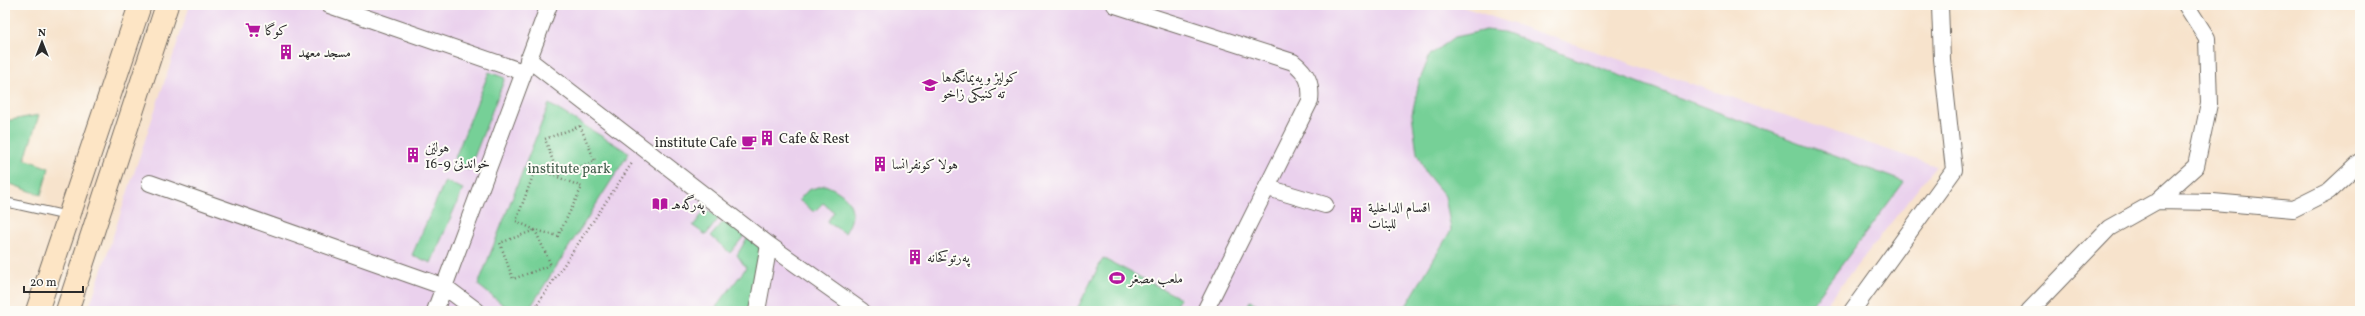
<svg xmlns="http://www.w3.org/2000/svg" width="2365" height="316" viewBox="0 0 2365 316" font-family="Vollkorn,Amiri,serif">
<style>
.built{fill:#ead1ed}
.green{fill:#76d097;stroke:#507e61}
.lines{fill:none;stroke-linecap:round;stroke-linejoin:round}
.service-casing{stroke:#726b63;stroke-width:10}
.minor-casing{stroke:#726b63;stroke-width:18}
.secondary-casing{stroke:#726b63;stroke-width:24}
.path{stroke:#726b63;stroke-width:2.5;stroke-dasharray:1 3;stroke-linecap:butt}
.service{stroke:#fff;stroke-width:8}
.minor{stroke:#fff;stroke-width:16}
.secondary{stroke:#fde5c5;stroke-width:22}
.labels{text-anchor:middle;stroke-width:4;stroke-linejoin:round;paint-order:stroke}
.poi-label{font-size:14px;fill:#2b2b2b;stroke:#fdfcf7;text-anchor:start}
.park-label{font-size:14px;fill:#425d4b;stroke:#fdfcf7}
</style>
<rect width="100%" height="100%" fill="#fdfcf7"/>
<filter id="ink" filterUnits="userSpaceOnUse"><feTurbulence type="fractalNoise" baseFrequency=".025" numOctaves="2"/><feDisplacementMap in="SourceGraphic" scale="8" xChannelSelector="R" yChannelSelector="G"/><feConvolveMatrix kernelMatrix="1 2 1 2 8 2 1 2 1" color-interpolation-filters="sRGB"/></filter>
<filter id="wash" filterUnits="userSpaceOnUse"><feTurbulence type="fractalNoise" baseFrequency=".012" numOctaves="4" result="noise"/><feDisplacementMap in="SourceGraphic" scale="16" xChannelSelector="R" yChannelSelector="G"/><feGaussianBlur stdDeviation="0.9" result="paint"/><feColorMatrix in="noise" values="0 0 0 0 0 0 0 0 0 0 0 0 0 0 0 0 0 1.4 0 .05"/><feComposite in="paint" operator="in"/></filter>
<g filter="url(#wash)">
<rect width="100%" height="100%" fill="#f7e3cc"/>
<path class="built" d="M190,5H1457L1936,166L1821,311H88Z"/>
<path class="green" d="M1486,30L1504,32L1904,182L1807,311H1403L1451,230L1445,196L1426,173L1417,153L1412,114L1419,82L1430,55L1455,37Z
M489,72L505,78L469,170L453,163Z
M549,104L629,153L528,311H511L478,285Z
M39,115L25,159L49,168L41,195L5,182V121Z
M445,181L463,189L431,263L412,255Z
M825,185C848,194 861,209 845,233L827,222L834,212L823,203L814,212L799,200L808,190Z
M706,209L719,218L706,235L693,226Z
M729,221L744,236L730,253L711,236L723,222Z
M747,238L764,250L749,311H713L746,268L737,255Z
M1103,258L1180,298L1173,311H1076Z
M1250,301L1273,311H1245Z"/>
</g>
<g filter="url(#ink)">
<g class="lines">
<defs>
<path id="service" d="M5,202L68,216"/>
<path id="minor" d="M329,5L523,72
M1115,5L1293,62C1307,73 1312,83 1310,101L1205,311
M528,59L769,245L862,311
M150,183L445,287L477,311
M1268,188L1325,205
M2157,201L2213,202L2293,209L2329,191L2360,162
M435,311L549,5
M757,311L769,245
M1852,311L1954,170L1942,59L1940,6
M2029,311L2109,228L2157,201L2196,166L2209,104L2207,38L2186,5"/>
<path id="secondary" d="M37,311L140,5
M67,311L167,5"/>
</defs>
<use href="#service" class="service-casing"/>
<use href="#minor" class="minor-casing"/>
<use href="#secondary" class="secondary-casing"/>
<path class="path" d="M580,126L595,161L558,175L545,139Z
M536,168L582,187L558,236L535,230L516,221Z
M535,230L551,265L513,279L500,243Z
M533,311L632,163"/>
<use href="#service" class="service"/>
<use href="#minor" class="minor"/>
<use href="#secondary" class="secondary"/>
</g>
</g>
<defs>
<symbol id="supermarket-bare" viewBox="-9 -9 18 18"><path d="M-6-5.5h2.5l.6 2H6L4.5 2H-2.5L-4.4-4H-6ZM-1.5 3.2a1.3 1.3 0 1 0 .1 0ZM3 3.2a1.3 1.3 0 1 0 .1 0Z" fill="#b5179e" stroke="#fdfcf7" stroke-width="2.5" paint-order="stroke"/></symbol>
<symbol id="building-bare" viewBox="-9 -9 18 18"><path d="M-4-6H4V6H1V3H-1V6H-4ZM-2.5-4.3h1.7v1.8h-1.7ZM.8-4.3h1.7v1.8H.8ZM-2.5-1h1.7V.8h-1.7ZM.8-1h1.7V.8H.8Z" fill="#b5179e" stroke="#fdfcf7" stroke-width="2.5" paint-order="stroke"/></symbol>
<symbol id="university-bare" viewBox="-9 -9 18 18"><path d="M0-5L7-2L0 1L-7-2ZM-4 1L0 2.5L4 1V4Q0 6-4 4Z" fill="#b5179e" stroke="#fdfcf7" stroke-width="2.5" paint-order="stroke"/></symbol>
<symbol id="cafe-bare" viewBox="-9 -9 18 18"><path d="M-5.5-4.5H6V0H3Q3 3.5 0 3.5H-2.5Q-5.5 3.5-5.5 0ZM3-3.2v2h1.7v-2ZM-6 4.5H4V6H-6Z" fill="#b5179e" stroke="#fdfcf7" stroke-width="2.5" paint-order="stroke"/></symbol>
<symbol id="library-bare" viewBox="-9 -9 18 18"><path d="M-6-4Q-3-5.5-.7-3.5V5Q-3 3-6 4ZM6-4Q3-5.5 .7-3.5V5Q3 3 6 4Z" fill="#b5179e" stroke="#fdfcf7" stroke-width="2.5" paint-order="stroke"/></symbol>
<symbol id="stadium-bare" viewBox="-9 -9 18 18"><path d="M0-5a6.5 5 0 1 0 0 10a6.5 5 0 1 0 0-10ZM-3.5-1.8h7v3.6h-7Z" fill="#b5179e" stroke="#fdfcf7" stroke-width="2.5" paint-order="stroke"/></symbol>
</defs>
<g fill-rule="evenodd">
<use href="#supermarket-bare" x="242" y="19" width="22" height="22"/>
<use href="#building-bare" x="275" y="41" width="22" height="22"/>
<use href="#university-bare" x="919" y="74" width="22" height="22"/>
<use href="#building-bare" x="756" y="127" width="22" height="22"/>
<use href="#cafe-bare" x="738" y="131" width="22" height="22"/>
<use href="#building-bare" x="402" y="144" width="22" height="22"/>
<use href="#building-bare" x="869" y="153" width="22" height="22"/>
<use href="#library-bare" x="649" y="193" width="22" height="22"/>
<use href="#building-bare" x="1345" y="204" width="22" height="22"/>
<use href="#building-bare" x="904" y="246" width="22" height="22"/>
<use href="#stadium-bare" x="1106" y="267" width="22" height="22"/>
</g>
<g class="labels">
<g class="poi-label">
<text x="265" y="35">كوگا</text>
<text x="298" y="57">مسجد معهد</text>
<text x="942" y="82">كوليژ و په‌يمانگه‌ها<tspan x="942" dy="16">ته‌كنيكى زاخو</tspan></text>
<text x="779" y="143">Cafe &amp; Rest</text>
<text x="737" y="147" text-anchor="end">institute Cafe</text>
<text x="425" y="152">هولێن<tspan x="425" dy="16">خواندنێ 9-16</tspan></text>
<text x="892" y="169">هولا كونفرانسا</text>
<text x="672" y="209">په‌رگه‌هـ</text>
<text x="1368" y="212">اقسام الداخلیة<tspan x="1368" dy="16">للبنات</tspan></text>
<text x="927" y="262">په‌رتوكخانه‌</text>
<text x="1129" y="283">ملعب مصغر</text>
</g>
<g class="park-label">
<text x="569" y="173">institute park</text>
</g>
</g>
<rect width="2365" height="316" fill="none" stroke="#fdfcf7" stroke-width="20"/>
<g transform="translate(42 42)" stroke="#fdfcf7" stroke-width="3" paint-order="stroke">
<path d="M0-3L7 15L0 10L-7 15Z" fill="#2b2b2b"/>
<text y="-6" font-size="11" font-weight="bold" text-anchor="middle" fill="#2b2b2b">N</text>
</g>
<path d="M24 286v6h59v-6" fill="none" stroke="#2b2b2b" stroke-width="2"/>
<text x="30" y="286" font-size="12" fill="#2b2b2b" stroke="#fdfcf7" stroke-width="3" paint-order="stroke">20 m</text>
</svg>
